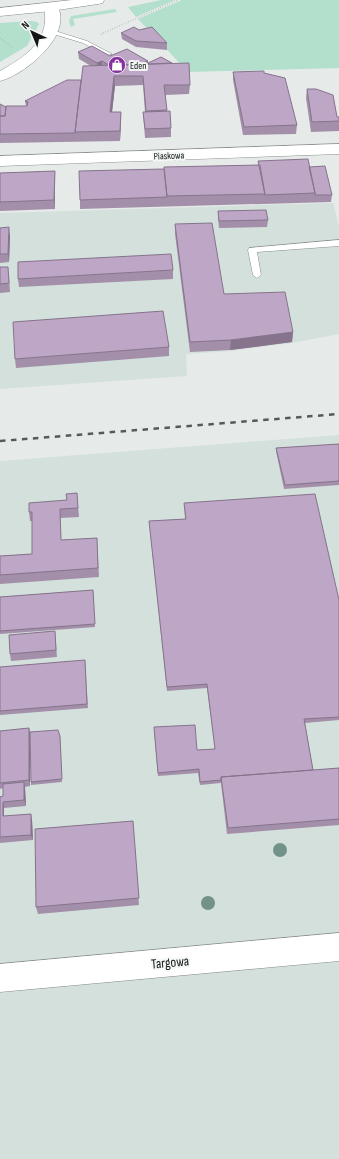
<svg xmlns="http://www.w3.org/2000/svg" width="339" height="1159" viewBox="0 0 339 1159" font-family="'Sofia Sans Condensed',sans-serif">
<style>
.built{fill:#d3e0db}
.green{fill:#b3dfcd}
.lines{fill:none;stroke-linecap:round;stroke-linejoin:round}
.lane-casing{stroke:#898c8b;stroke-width:1}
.street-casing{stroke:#898c8b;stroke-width:1}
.secondary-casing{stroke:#898c8b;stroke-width:1}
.path{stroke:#a2a6a4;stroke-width:1.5;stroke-dasharray:0.5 2;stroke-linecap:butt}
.lane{fill:#fff;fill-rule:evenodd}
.street{fill:#fff;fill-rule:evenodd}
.secondary{fill:#fff;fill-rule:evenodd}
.rail{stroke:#565958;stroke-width:2.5;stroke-dasharray:5.5 5.5;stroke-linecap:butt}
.tree{fill:#719389}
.wall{fill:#a38faa}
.shaded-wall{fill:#85748b}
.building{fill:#bea6c6;stroke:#85748b}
.labels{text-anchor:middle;stroke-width:4;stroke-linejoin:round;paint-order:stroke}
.far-poi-label{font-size:10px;fill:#141615;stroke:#f4f8f6;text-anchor:start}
.far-street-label{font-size:10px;fill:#141615;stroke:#f4f8f6}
.near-street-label{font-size:14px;fill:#141615;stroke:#f4f8f6}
</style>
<rect width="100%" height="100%" fill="#e6ebe9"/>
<path class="built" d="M333,203L339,226V334L292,343L231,351L186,354L187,376L0,389V213Z
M339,435V1159H0V461Z"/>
<path class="green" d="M161,0H175L136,17L128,7Z
M182,0H339V68L188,72L138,19Z
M115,9L117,12L73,19L75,25L71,27L69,21L71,16Z
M31,21L37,22L39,24L27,46L0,62V23Z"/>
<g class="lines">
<defs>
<path id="lane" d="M52,30L87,41L112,54L107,55L83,43L50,33L49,32Z
M339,240V246L257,252L261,275L257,278L253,275L248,250L249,248Z"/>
<path id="street" d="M51,3L56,4C76,33 25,75 0,81V71C26,56 51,41 44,7L46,4Z
M339,144V154L0,166V156Z
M339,933V961L0,992V964Z"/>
<path id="secondary" d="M72,0H104L103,3L98,4L51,11L0,16V8Z"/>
</defs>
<use href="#lane" class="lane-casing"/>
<use href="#street" class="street-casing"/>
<use href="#secondary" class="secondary-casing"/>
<path class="path" d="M101,34L178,0
M0,38L13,48"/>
<use href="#lane" class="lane"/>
<use href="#street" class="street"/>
<use href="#secondary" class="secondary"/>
<path class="rail" d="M0,441L339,414"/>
</g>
<g class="tree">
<circle cx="280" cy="850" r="7"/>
<circle cx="208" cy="903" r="7"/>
</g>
<path class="wall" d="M121,33L167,43V50L136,47L122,39Z
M78,52L110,56L148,63L190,85L189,94L165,95L167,111L171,128V137L145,138L143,112H145L143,85L115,86L112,112H121V122L120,141L0,143V104L6,107L26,106L25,101L81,80L91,66L79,59Z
M233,72L264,73L297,125L296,134L243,135L233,80Z
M307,89L337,117H339V131L311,132L306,98Z
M258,161L309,167L332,195L331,202L80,209V200L258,165Z
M55,171V209L0,211V173Z
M218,211L268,220L267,227L219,228L218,218Z
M175,224L224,294L293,332L292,342L230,350L190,352L175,234Z
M0,228L10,236L9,262L0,263Z
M0,267L9,276L10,292L0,293Z
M173,270V279L19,287L18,279Z
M169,347V356L16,368L15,359Z
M339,444V485L284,489L276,451V448Z
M77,493L79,517L60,518L61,540L97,538L99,577L0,584V556L32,554V521H30L29,512L67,500Z
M184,503L339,600V720L305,723L313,770L339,768V825L227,834L221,783L200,785L198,773L158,776L154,731L197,750L215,749L207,688L167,691L149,521L185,519Z
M93,590L95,627L0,634V597Z
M55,631L57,657L11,661L10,654Z
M85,660L88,708L0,715V667Z
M29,728L30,735V786L25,787L26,806L4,808V816L32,820L33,840L0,843V797L3,796V788L0,789V731Z
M60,736L62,782L31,785V782Z
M133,821L139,905L38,914L36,907Z"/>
<path class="shaded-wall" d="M102,61V68L98,69L97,63Z
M148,61V67L132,66Z
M114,76L115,86L111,121L110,112Z
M121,112V122L120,141V131Z
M55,171V209L54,200Z
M9,227L10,236L9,262L8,254Z
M293,332L292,342L230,350L231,340Z
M29,728L30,735V786L29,780Z
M24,782L25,788L26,806L24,800Z
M3,802L4,808V822L3,816Z
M31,814L32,820L33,840L31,835Z"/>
<path class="building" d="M134,27L139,30L152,27L167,43L136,41L121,33Z
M92,46L110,56L127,49L148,61L138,64L124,65L122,64L120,65H109L102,61L97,63L78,52Z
M161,57L172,63L149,64L148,63Z
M189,63L190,85H164L167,110L146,111L143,76H114L110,112H121L120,131L75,132L83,66Z
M264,71V73L285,78L297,125L244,127L233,72Z
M67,80H81L75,133L0,134V116H5L6,106H27L28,102L25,101Z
M307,89H316L333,95L337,117H339V121L312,122Z
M0,104L6,107L5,116H0Z
M170,111L171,128L145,129L143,112Z
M308,159L315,193L265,195L258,161Z
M260,165L265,194L167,196L164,167Z
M325,166L332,195H315V193L309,167Z
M164,169L167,197L80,200L79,171Z
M55,171L54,200L0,202V173Z
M266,210L268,220L219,221L218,211Z
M212,223L224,294L285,292L293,332L231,340L190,342L175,224Z
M9,227L8,254H0V228Z
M171,254L173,270L18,279V262Z
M0,267H8L9,283L0,284Z
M163,311L169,347L15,359L13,322Z
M339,444V481L285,485L276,448Z
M77,493L78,508L60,509L61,540L97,538L98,568L0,575V556L32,554V512H29V503L67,500L66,494Z
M315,494L339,600V717L304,719L313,770L221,777V780L200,782L199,769L158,773L154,727L195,725L197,750L215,749L207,684L167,687L149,521L186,519L184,503Z
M93,590L95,624L0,631V597Z
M55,631L56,650L10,654L9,635Z
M85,660L87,704L0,711V667Z
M29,728V780L0,783V731Z
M58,730L60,736L62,779L31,782L30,732Z
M339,768V819L228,828L221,777Z
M24,782V800L3,802V816L31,814V835L0,837V797L3,796V784Z
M133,821L139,898L36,907L35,829Z"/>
<defs>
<symbol id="shop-disc" viewBox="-11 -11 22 22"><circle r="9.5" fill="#87319f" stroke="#f4f8f6"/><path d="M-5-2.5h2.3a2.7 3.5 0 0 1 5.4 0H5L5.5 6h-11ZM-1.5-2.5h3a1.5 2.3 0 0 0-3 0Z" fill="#fff"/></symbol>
</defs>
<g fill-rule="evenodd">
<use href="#shop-disc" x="107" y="55" width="20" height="20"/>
</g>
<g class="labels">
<g class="far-poi-label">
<text x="130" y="69">Eden</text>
</g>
<g class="far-street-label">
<text transform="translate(169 155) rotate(-2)" y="4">Piaskowa</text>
</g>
<g class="near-street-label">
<text transform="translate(170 962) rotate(-5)" y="5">Targowa</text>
</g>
</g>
<g transform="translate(32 32) rotate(316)" stroke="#f4f8f6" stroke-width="3" paint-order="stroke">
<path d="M0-3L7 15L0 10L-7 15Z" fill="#141615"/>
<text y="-6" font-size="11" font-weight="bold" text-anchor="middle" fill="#141615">N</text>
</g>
</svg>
